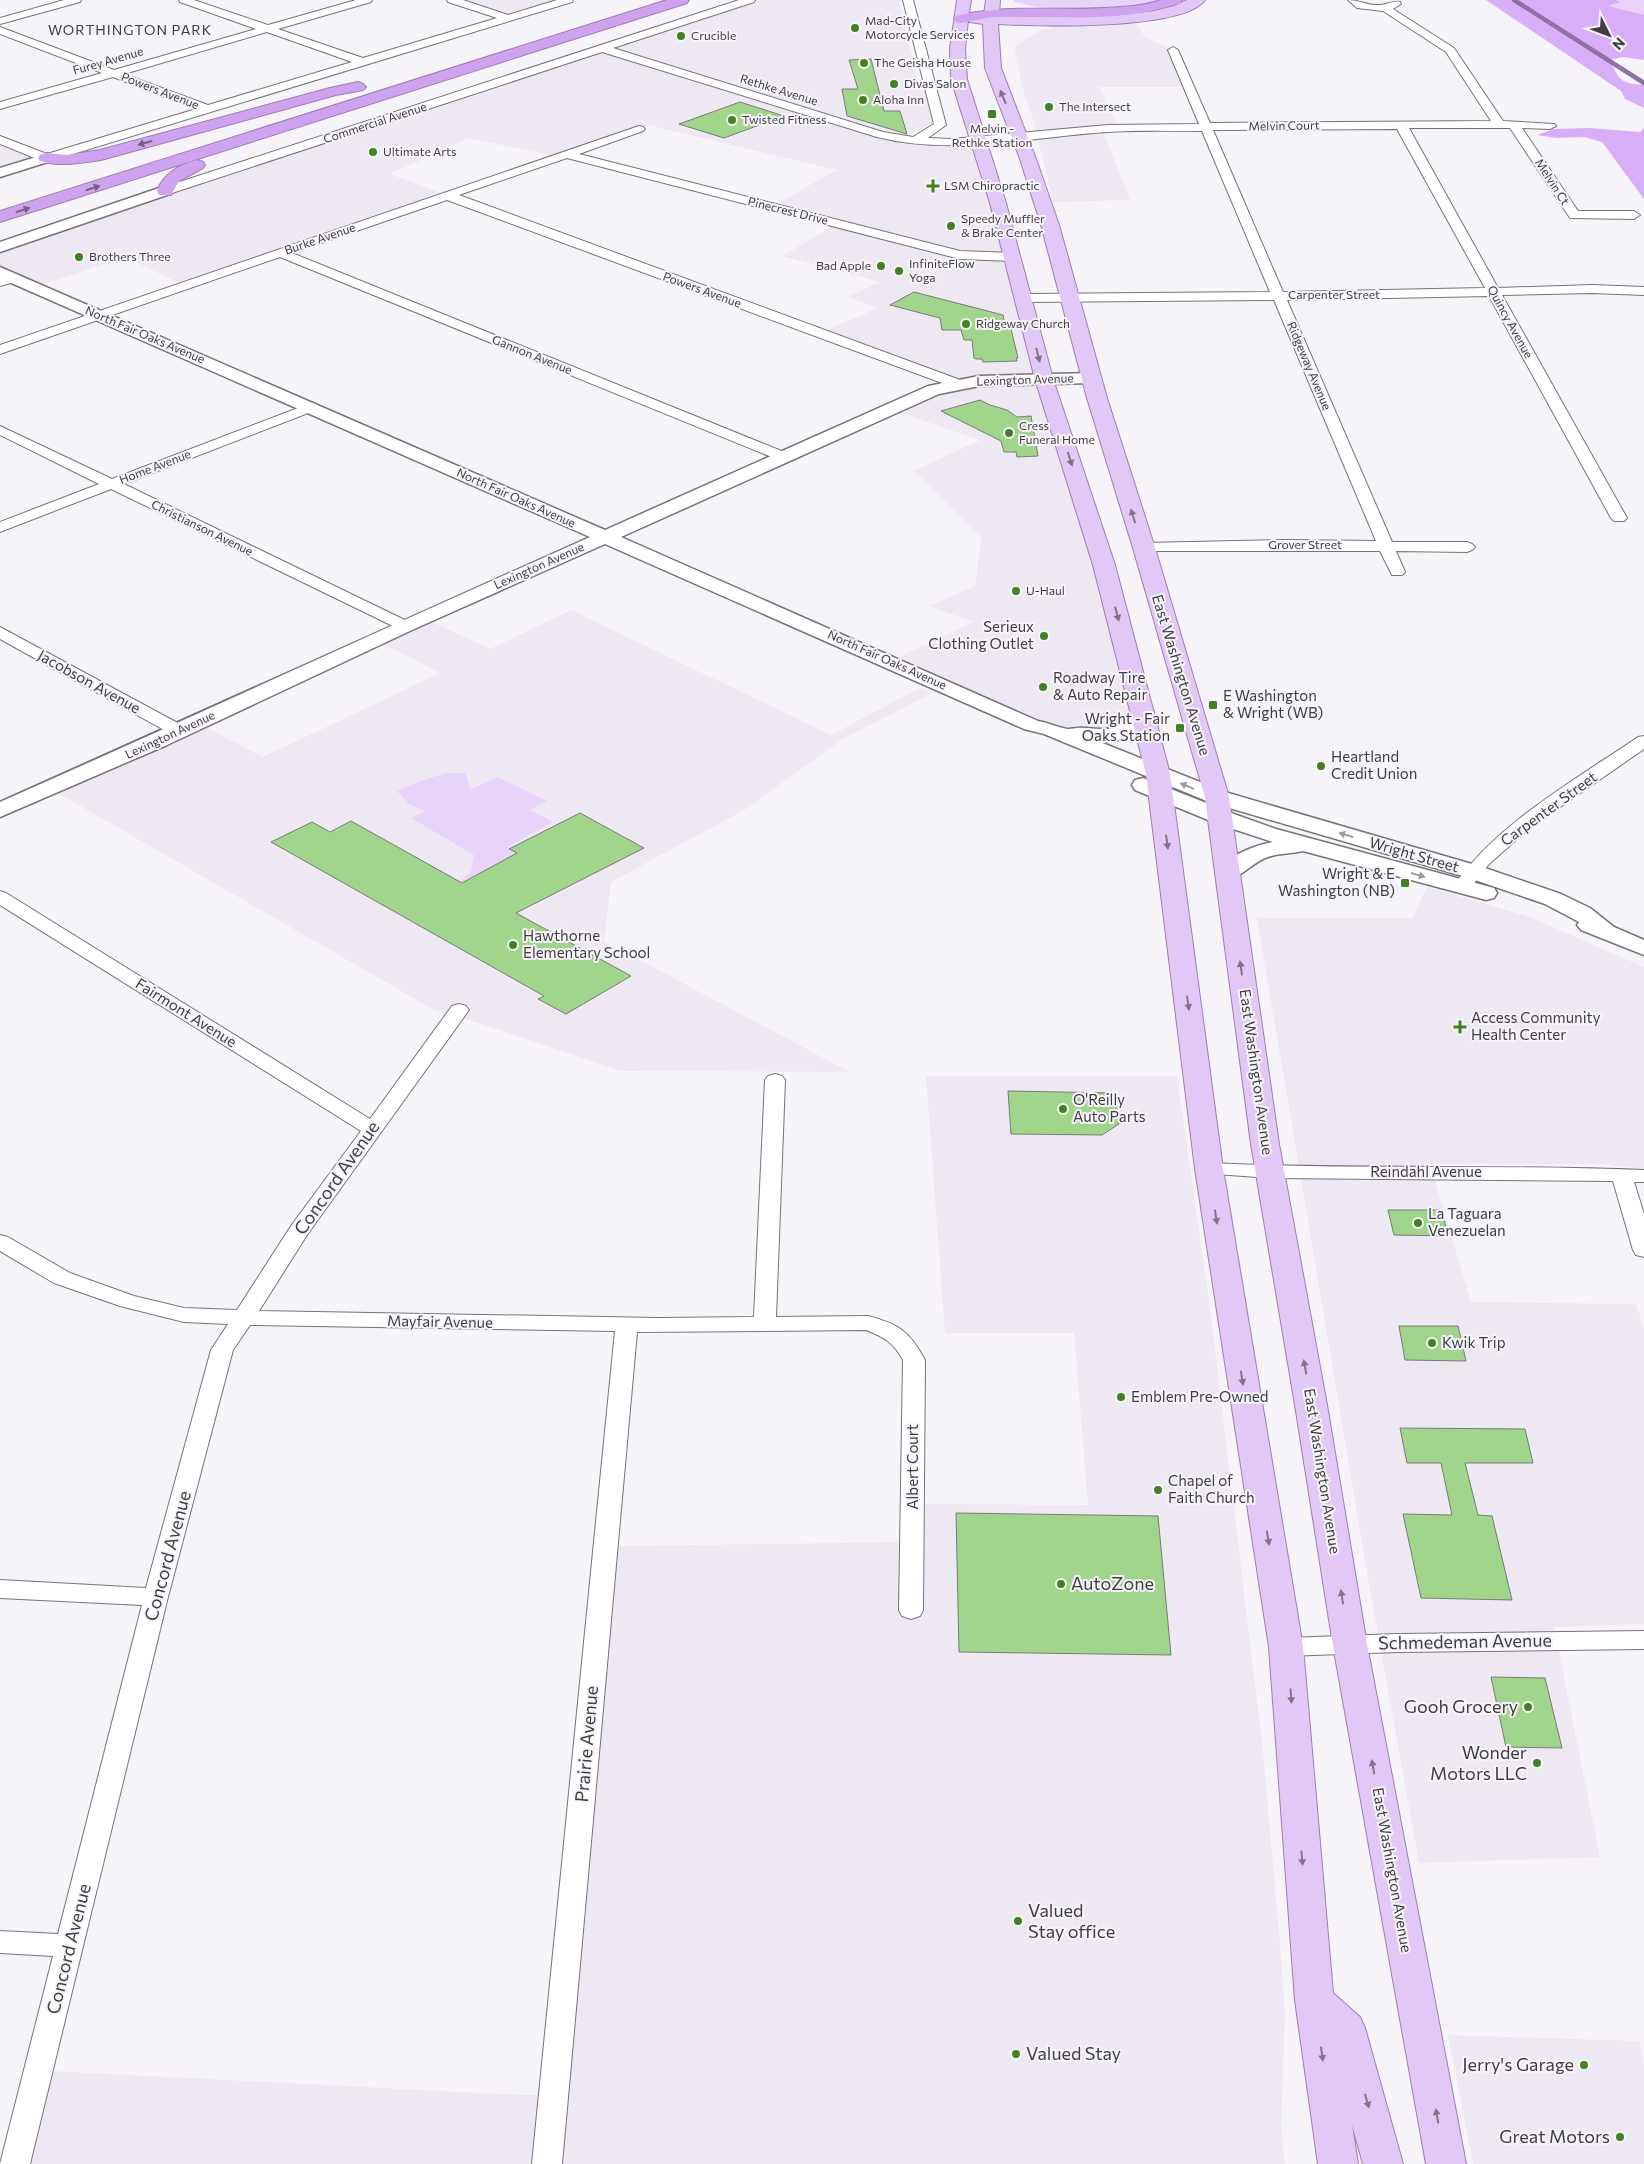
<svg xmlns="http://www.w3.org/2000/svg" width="1644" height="2164" viewBox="0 0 1644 2164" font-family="Commissioner,sans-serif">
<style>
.built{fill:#eee8f3}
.green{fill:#e8d3fa}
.forest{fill:#d8aef9}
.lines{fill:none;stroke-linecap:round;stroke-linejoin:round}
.stream{stroke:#8f72a5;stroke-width:4.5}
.building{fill:#a1d58c;stroke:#787c77}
.minor-casing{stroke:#767378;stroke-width:2}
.tertiary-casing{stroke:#767378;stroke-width:3}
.primary-casing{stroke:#9c7fb2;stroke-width:2}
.motorway-casing{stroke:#9c7fb2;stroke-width:2}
.minor{fill:#fff;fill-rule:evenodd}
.tertiary{fill:#fff;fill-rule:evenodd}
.primary{fill:#e2c8f6;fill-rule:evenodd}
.motorway{fill:#cfa3f0;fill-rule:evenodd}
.oneway{fill:#807588}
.oneway2{fill:#71617d}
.oneway3{fill:#9e9e9f}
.poi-dot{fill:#428121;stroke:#f7f4f9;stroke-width:2}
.labels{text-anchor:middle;stroke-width:4;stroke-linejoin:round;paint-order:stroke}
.far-poi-label{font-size:12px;fill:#3e3d3f;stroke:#f7f4f9;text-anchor:start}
.far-street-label{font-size:12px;fill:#3e3d3f;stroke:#f7f4f9}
.far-neighbourhood-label{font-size:14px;letter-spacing:1px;fill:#3e3d3f;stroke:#f7f4f9}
.poi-label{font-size:15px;fill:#3e3d3f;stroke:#f7f4f9;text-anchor:start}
.street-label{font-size:15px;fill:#3e3d3f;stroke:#f7f4f9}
.near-street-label{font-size:18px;fill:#3e3d3f;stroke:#f7f4f9}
.near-poi-label{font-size:18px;fill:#3e3d3f;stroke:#f7f4f9;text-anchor:end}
</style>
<rect width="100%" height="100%" fill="#f7f4f9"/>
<path class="built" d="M452,0H568L508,18Z
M750,0H908V2L899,1L917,77H915L917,87L927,94L933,122L930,125L911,134L915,141H979L1143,711L1130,729L1051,730L890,661L974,622L929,606L975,586L981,538L914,471L980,440L889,409L957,384L820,333L878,308L848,297L880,282L782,256L837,224L771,207L836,170L649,125L558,157L469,138L390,174L446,195L185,286L125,257L37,287L0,272V247Z
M1134,21L1146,38L1173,50L1189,87H1099L1118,128L1102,129L1130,200L1053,202L1034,122L1025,97L1015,54L1017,45L1039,31L1064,25Z
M7,142L46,158L0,173V144Z
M571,610L831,735L920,688L932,693L843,739L746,809L611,882L604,941L850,1072L621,1071L488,1026L434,1010L56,792L203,726L263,757L440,673L383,644L432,622L490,649Z
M1427,887L1530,917L1644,967V1169L1600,1164H1430L1471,1302L1636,1304L1644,1329V1624L1554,1627L1600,1857L1419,1863L1369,1584L1257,918H1412Z
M926,1076H1177L1209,1300L1263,1751L1280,1943L1285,2016L1281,2126L1285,2164H30L53,2071L518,2095H567L618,1546L924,1542L925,1504L1088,1505L1074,1333H945Z
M1448,2035L1639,2041L1644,2064V2164H1473Z"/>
<path class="green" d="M1014,0H1157C1122,14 1050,13 1014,2Z
M1585,0H1644V37Z
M446,773H466L470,790L498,777L547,801L529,810L553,822L507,847L517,853L461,883L459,882L471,871L474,855L411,818L425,811L409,804L397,791L415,783Z"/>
<path class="forest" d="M1486,0H1616L1620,2L1608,6L1644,15V60L1623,57L1609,60C1621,80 1618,83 1644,85V108L1625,99L1621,91Z
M1590,128L1640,132L1644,128V199L1602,142L1584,137L1556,138L1537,135L1554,129Z"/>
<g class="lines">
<path class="stream" d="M1514,0L1644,83"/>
</g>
<path class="building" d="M871,59L884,111H900L907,134L847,116L842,89H858L849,60Z
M740,102L784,116L724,138L679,124Z
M914,292L1003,315L1006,329H1011L1018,358H1016L1017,361L983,362L982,359H976L974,358L972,340H964L961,330H942L940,318L890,305Z
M980,400L990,405L1007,410L1017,417L1031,416L1038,456L1017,457L1016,452H1004L1001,441L941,411Z
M580,813L644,848L516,913L631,976L566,1014L538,999L544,996L271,842L312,822L330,832L351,821L462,883L517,853L509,849Z
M1008,1091L1116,1093L1119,1124L1102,1135L1011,1134Z
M1388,1210H1442L1448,1236L1394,1235Z
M1399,1326H1458L1466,1361L1405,1360Z
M1400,1428L1525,1429L1533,1463H1465L1478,1515L1492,1516L1512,1600L1421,1598L1403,1514L1452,1515L1441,1463H1407Z
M956,1513L1158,1516L1171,1655L959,1652Z
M1491,1677L1545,1678L1562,1748L1506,1747Z"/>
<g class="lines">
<defs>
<path id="minor" d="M64,0H81L80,2L0,24V18Z
M179,0H194L268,25L356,0H372L371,2L278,29L363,58L497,18L448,2L447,0H463L508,15L557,0H573L572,2L50,161H42L0,144V136L47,154L196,109L113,77L0,109V102L102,73L0,34V27L114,70L256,29L180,2ZM267,32L352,62L208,105L124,74Z
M739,0H755L754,2L613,48L883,132L913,137L934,124L903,0H913L946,125L928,138L951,139L1108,125L1199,124L1168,50L1173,47L1178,50L1210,123L1491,121L1446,52L1383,11L1357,8L1348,0C1359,0 1368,6 1380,5C1387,5 1393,0 1400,2L1401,4L1393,9L1454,48L1503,121L1554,124L1556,126L1550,129L1522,128L1578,211H1634L1640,215L1634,219L1570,218L1510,128H1409L1498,288L1592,285L1644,287V295L1592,293L1502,295L1627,518L1624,521H1614L1611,518L1489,296L1287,300L1392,542H1467L1472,544L1475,547L1472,550L1467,552L1396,551L1405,572L1402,575H1392L1380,551H1139L1136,548L1139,545L1144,543L1287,540L1376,541L1274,300L1024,302L1017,298L1024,294L1270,292L1202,131C1170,131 1138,130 1107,132C1031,137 952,156 877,137L602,52L169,194H161L159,191L161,188ZM1397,129L1485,288L1283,292L1213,130Z
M639,126L643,127L645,129L643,131L579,154L960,251L1013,253L1019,257L1013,261L960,259L567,158L459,195L963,381L965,384L963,387H953L447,200L292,253L789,454L791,457L789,460H779L280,257L0,354V345Z
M13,274L18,275L19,278L18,281L0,286V278Z
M311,403L316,404L318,407L316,410L124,484L411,623L413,626L411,629H399L111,489L0,532V522L99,484L0,435V426L112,479Z
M0,627L185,727L187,731L185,735H173L0,639Z
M1644,736V749L1530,828L1489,864L1468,891L1462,892L1456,891L1453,887C1496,824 1575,780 1638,737Z
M0,891L6,893L370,1119L452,1006L459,1004L466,1006L469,1010L307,1235L259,1311L658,1318L754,1317L765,1080L768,1076L775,1074L782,1076L785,1080L776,1317L868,1316C899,1324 910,1332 925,1360L923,1610L920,1616L911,1619L902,1616L899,1610L903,1360C894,1343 884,1337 866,1330L637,1332L562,2164H532L615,1331L250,1325L233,1350L168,1597L30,2164H0L53,1956L0,1953V1931L58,1934L142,1605L0,1598V1580L146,1588L211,1350L228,1324L184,1322L120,1306L54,1283L0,1251V1235L8,1237L70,1273L134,1296L184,1308L237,1310L291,1226L361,1131L0,905Z
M1209,1163C1354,1170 1499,1164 1644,1170V1182H1634L1644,1214V1257L1636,1255L1633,1250L1613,1181L1271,1178L1202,1173L1199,1169L1202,1165Z
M1644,1631V1649L1398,1652L1286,1656L1277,1653L1274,1647L1277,1641L1286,1638L1398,1634Z"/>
<path id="tertiary" d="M46,154L51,155L53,158L51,161L0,177V168Z
M165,186L170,188L173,191L170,194L0,252V242Z
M0,267L605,530L928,386L979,376L1091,373L1097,374L1100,378L1097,382L1091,383L979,386L939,394L621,537L1038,721C1046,722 1063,729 1069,729C1072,729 1074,728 1077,728C1089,727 1101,731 1112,728C1132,723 1129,701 1150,707L1153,711C1141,732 1125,742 1100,742L1225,792L1482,867L1561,894L1590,908L1614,927L1644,940V955L1581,930L1577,925L1579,922L1545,904L1466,877L1209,802L1044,734L1024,729L605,544L412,630L167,745L0,817V802C197,715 393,624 590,537L0,278Z
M1143,778L1234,814L1276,829L1494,888L1497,893L1494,898L1486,900L1303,851C1291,854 1277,853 1265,858C1249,865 1238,882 1220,878L1217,873C1229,855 1252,846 1273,842L1218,824L1135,790L1132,785L1135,780Z"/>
<path id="primary" d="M957,0H971L968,18L975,15H984L986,0H1000L999,16L1057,17L1123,15L1154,11L1174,6L1187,0H1205C1183,31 1036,26 998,24L1001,68L1036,159L1059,225L1107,398L1155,548L1229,797L1279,1144L1327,1405L1367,1645L1466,2164H1426L1333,1645L1295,1405L1251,1144L1205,797L1133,548L1087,398L1041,225L1020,159L985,68L983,24L970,22L968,20L965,49L967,79L1006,203L1053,379L1115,565L1170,774L1223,1169L1303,1647L1333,1993L1360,2017L1365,2028L1403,2164H1363L1352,2125L1358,2164H1318L1295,2000L1269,1647L1195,1169L1146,774L1093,565L1035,379L990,203L951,79L950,49Z"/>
<path id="motorway" d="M667,0H689L687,3L0,222V211Z
M1161,0H1182L1180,3C1120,24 1057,15 995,17C984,18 972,21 961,23L956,22L954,19L956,16C1004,4 1055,11 1104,8C1124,7 1143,6 1161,0Z
M358,82L363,84L366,87L363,90L336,95L101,160C80,163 61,167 40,161L38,158L40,155L46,153L68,155L100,150L330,88Z
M197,160L203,162L205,165L203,168L179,181L171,195H159L157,191C163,174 180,164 197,160Z"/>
</defs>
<use href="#minor" class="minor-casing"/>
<use href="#tertiary" class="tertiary-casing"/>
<use href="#primary" class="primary-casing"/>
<use href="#motorway" class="motorway-casing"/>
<use href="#minor" class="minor"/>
<use href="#tertiary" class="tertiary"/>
<use href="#primary" class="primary"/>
<use href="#motorway" class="motorway"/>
</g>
<defs><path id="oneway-solid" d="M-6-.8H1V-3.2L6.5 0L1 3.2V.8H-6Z" transform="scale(1.25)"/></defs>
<g class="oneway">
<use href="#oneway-solid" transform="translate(1003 97) rotate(-112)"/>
<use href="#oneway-solid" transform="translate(1038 355) rotate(76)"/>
<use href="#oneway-solid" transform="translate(1070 459) rotate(72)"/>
<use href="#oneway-solid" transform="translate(1133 516) rotate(-107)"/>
<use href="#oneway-solid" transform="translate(1117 614) rotate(75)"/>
<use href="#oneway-solid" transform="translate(1167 842) rotate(82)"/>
<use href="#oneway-solid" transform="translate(1241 968) rotate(-98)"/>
<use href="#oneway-solid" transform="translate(1188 1003) rotate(82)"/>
<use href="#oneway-solid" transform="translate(1216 1217) rotate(81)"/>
<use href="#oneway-solid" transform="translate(1305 1367) rotate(-100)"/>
<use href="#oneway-solid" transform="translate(1242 1378) rotate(81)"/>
<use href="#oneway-solid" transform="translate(1268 1538) rotate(81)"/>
<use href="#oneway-solid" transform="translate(1342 1597) rotate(-99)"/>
<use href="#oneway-solid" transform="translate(1291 1696) rotate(86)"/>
<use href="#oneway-solid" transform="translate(1373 1767) rotate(-100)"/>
<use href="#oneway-solid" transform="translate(1302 1858) rotate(85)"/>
<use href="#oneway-solid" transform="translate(1322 2054) rotate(82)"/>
<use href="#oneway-solid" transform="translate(1367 2101) rotate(74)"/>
<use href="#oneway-solid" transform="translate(1437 2116) rotate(-100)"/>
</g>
<g class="oneway2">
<use href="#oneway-solid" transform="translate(145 143) rotate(165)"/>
<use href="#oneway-solid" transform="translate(93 188) rotate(-18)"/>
<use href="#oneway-solid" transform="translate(23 210) rotate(-17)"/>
</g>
<g class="oneway3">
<use href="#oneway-solid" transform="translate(1187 786) rotate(-158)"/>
<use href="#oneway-solid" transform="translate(1346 835) rotate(-164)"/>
<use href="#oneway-solid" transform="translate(1418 875) rotate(16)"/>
</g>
<g class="poi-dot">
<circle cx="855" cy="28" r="5"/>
<circle cx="681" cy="36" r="5"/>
<circle cx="864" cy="63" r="5"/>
<circle cx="894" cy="84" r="5"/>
<circle cx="863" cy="100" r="5"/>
<circle cx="1049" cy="107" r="5"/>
<rect x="987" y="109" width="10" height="10" rx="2.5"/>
<circle cx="732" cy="120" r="5"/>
<circle cx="373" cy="152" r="5"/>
<path d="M930.5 178.5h5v5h5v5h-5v5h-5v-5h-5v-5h5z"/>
<circle cx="951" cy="226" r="5"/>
<circle cx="79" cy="257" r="5"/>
<circle cx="881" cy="266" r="5"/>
<circle cx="899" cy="271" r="5"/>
<circle cx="966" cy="324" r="5"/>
<circle cx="1009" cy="433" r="5"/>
<circle cx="1016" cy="591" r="5"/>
<circle cx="1044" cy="636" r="5"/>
<circle cx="1043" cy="687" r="5"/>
<rect x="1208" y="700" width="10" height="10" rx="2.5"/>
<rect x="1175" y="723" width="10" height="10" rx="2.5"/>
<circle cx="1321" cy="766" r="5"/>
<rect x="1400" y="878" width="10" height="10" rx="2.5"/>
<circle cx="513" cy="945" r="5"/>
<path d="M1457.5 1019.5h5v5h5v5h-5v5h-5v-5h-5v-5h5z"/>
<circle cx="1063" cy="1109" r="5"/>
<circle cx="1418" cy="1223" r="5"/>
<circle cx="1432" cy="1343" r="5"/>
<circle cx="1121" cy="1397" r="5"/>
<circle cx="1158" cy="1490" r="5"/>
<circle cx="1061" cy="1584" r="5"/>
<circle cx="1528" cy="1707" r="5"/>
<circle cx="1537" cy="1763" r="5"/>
<circle cx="1018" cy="1921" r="5"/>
<circle cx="1016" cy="2054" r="5"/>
<circle cx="1584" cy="2065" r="5"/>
<circle cx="1620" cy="2137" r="5"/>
</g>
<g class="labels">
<g class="far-poi-label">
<text x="865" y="25">Mad-City<tspan x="865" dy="14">Motorcycle Services</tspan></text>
<text x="691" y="40">Crucible</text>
<text x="874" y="67">The Geisha House</text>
<text x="904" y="88">Divas Salon</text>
<text x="873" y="104">Aloha Inn</text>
<text x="1059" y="111">The Intersect</text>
<text x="742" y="124">Twisted Fitness</text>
<text x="992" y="133" text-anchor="middle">Melvin -<tspan x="992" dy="14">Rethke Station</tspan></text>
<text x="383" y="156">Ultimate Arts</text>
<text x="944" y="190">LSM Chiropractic</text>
<text x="961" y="223">Speedy Muffler<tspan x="961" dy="14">&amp; Brake Center</tspan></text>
<text x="89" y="261">Brothers Three</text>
<text x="909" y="268">InfiniteFlow<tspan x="909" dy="14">Yoga</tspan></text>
<text x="871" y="270" text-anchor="end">Bad Apple</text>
<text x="976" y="328">Ridgeway Church</text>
<text x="1019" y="430">Cress<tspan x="1019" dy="14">Funeral Home</tspan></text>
<text x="1026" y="595">U-Haul</text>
</g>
<g class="far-street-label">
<text transform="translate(108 61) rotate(-16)" y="4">Furey Avenue</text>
<text transform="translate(779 90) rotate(17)" y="4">Rethke Avenue</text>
<text transform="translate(160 91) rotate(21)" y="4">Powers Avenue</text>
<text transform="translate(375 123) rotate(-18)" y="4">Commercial Avenue</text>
<text transform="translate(1284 126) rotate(-1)" y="4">Melvin Court</text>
<text transform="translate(1552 182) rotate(57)" y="4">Melvin Ct</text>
<text transform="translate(788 211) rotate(14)" y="4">Pinecrest Drive</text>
<text transform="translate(320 239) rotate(-19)" y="4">Burke Avenue</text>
<text transform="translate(702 290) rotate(20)" y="4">Powers Avenue</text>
<text x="1334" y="299">Carpenter Street</text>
<text transform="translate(1510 322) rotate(61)" y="4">Quincy Avenue</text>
<text transform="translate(145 335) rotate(23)" y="4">North Fair Oaks Avenue</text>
<text transform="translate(532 355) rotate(22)" y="4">Gannon Avenue</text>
<text transform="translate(1309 366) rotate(67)" y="4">Ridgeway Avenue</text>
<text transform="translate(1025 380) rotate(-2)" y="4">Lexington Avenue</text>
<text transform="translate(155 467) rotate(-21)" y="4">Home Avenue</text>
<text transform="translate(516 498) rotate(24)" y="4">North Fair Oaks Avenue</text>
<text transform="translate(202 528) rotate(26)" y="4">Christianson Avenue</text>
<text x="1305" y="549">Grover Street</text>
<text transform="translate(539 566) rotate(-24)" y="4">Lexington Avenue</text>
<text transform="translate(887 660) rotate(24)" y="4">North Fair Oaks Avenue</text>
<text transform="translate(170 735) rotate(-25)" y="4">Lexington Avenue</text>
</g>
<g class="far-neighbourhood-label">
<text x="130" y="35">WORTHINGTON PARK</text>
</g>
<g class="poi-label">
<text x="1034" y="632" text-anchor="end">Serieux<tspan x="1034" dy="17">Clothing Outlet</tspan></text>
<text x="1053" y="683">Roadway Tire<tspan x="1053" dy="17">&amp; Auto Repair</tspan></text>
<text x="1223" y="701">E Washington<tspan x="1223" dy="17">&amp; Wright (WB)</tspan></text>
<text x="1170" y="724" text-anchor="end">Wright - Fair<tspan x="1170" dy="17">Oaks Station</tspan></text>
<text x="1331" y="762">Heartland<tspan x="1331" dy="17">Credit Union</tspan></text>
<text x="1395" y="879" text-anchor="end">Wright &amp; E<tspan x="1395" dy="17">Washington (NB)</tspan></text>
<text x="523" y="941">Hawthorne<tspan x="523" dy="17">Elementary School</tspan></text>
<text x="1471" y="1023">Access Community<tspan x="1471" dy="17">Health Center</tspan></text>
<text x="1073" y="1105">O'Reilly<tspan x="1073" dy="17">Auto Parts</tspan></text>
<text x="1428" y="1219">La Taguara<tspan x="1428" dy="17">Venezuelan</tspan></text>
<text x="1442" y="1348">Kwik Trip</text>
<text x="1131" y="1402">Emblem Pre-Owned</text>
<text x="1168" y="1486">Chapel of<tspan x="1168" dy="17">Faith Church</tspan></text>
</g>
<g class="street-label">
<text transform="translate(1181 675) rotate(73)" y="5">East Washington Avenue</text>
<text transform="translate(89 682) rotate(29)" y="5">Jacobson Avenue</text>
<text transform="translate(1549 809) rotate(-36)" y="5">Carpenter Street</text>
<text transform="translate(1414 855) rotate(16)" y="5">Wright Street</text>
<text transform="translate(186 1013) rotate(32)" y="5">Fairmont Avenue</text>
<text transform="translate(1256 1072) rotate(82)" y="5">East Washington Avenue</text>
<text x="1426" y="1177">Reindahl Avenue</text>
<text transform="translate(440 1322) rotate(1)" y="5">Mayfair Avenue</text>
<text transform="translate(913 1467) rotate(-90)" y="5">Albert Court</text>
<text transform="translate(1322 1471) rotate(81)" y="5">East Washington Avenue</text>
<text transform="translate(1392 1870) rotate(80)" y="5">East Washington Avenue</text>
</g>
<g class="near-street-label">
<text transform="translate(337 1178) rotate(-55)" y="6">Concord Avenue</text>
<text transform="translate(168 1556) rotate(-75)" y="6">Concord Avenue</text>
<text transform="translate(1465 1642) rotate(-1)" y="6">Schmedeman Avenue</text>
<text transform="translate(587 1744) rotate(-85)" y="6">Prairie Avenue</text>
<text transform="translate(69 1949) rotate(-76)" y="6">Concord Avenue</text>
</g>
<g class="near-poi-label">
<text x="1071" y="1590" text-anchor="start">AutoZone</text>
<text x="1518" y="1713">Gooh Grocery</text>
<text x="1527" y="1759">Wonder<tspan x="1527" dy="21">Motors LLC</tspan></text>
<text x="1028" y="1917" text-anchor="start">Valued<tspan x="1028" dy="21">Stay office</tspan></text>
<text x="1026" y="2060" text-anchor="start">Valued Stay</text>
<text x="1574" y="2071">Jerry's Garage</text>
<text x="1610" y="2143">Great Motors</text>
</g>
</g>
<g transform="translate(1609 35) rotate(132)" stroke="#f7f4f9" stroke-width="4" paint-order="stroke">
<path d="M0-4L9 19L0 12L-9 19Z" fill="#3e3d3f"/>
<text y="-8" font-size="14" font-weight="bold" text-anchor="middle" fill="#3e3d3f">N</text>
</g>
</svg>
